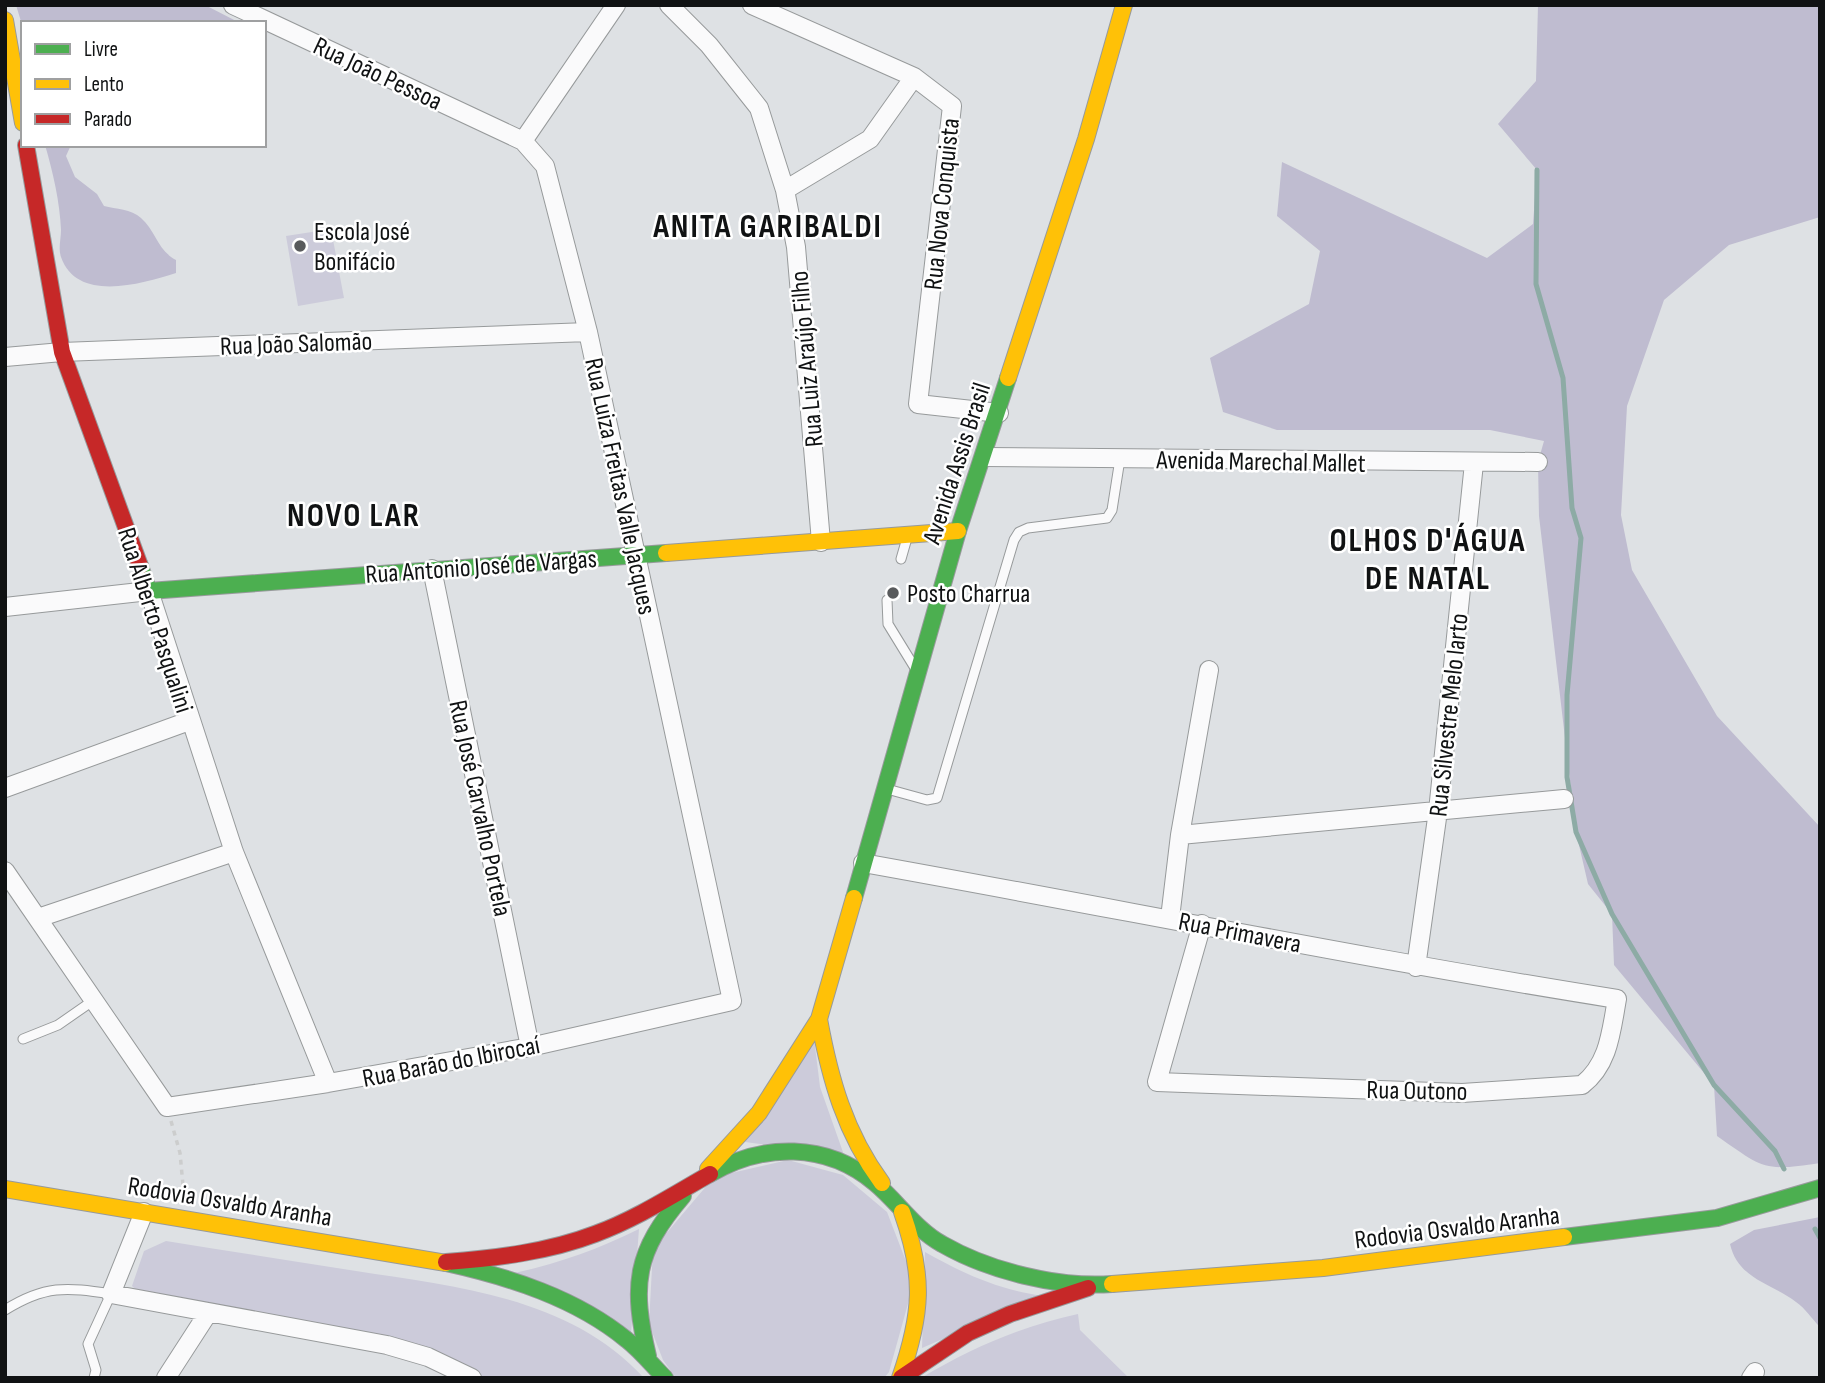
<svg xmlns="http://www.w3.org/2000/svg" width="1825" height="1383" viewBox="0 0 1825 1383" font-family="'Sofia Sans Condensed',sans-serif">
<rect width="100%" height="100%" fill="#dee1e4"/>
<path fill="#cccbda" d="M 331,229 L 344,298 L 298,306 L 286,236 Z
M 814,1038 L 820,1087 L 844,1155 L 745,1142 Z
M 788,1160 L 843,1175 L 887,1212 L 914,1282 L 889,1372 L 884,1378 L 676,1378 L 663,1360 L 649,1324 L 653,1249 L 714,1177 Z
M 639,1229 L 631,1334 L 510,1274 C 556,1264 597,1250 639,1229 Z
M 166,1241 C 229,1251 292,1261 356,1271 C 458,1287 570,1297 644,1378 L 484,1378 L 461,1365 L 389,1336 L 140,1294 L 132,1286 L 144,1251 Z
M 925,1252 C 964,1274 997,1289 1042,1296 L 922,1348 Z
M 1078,1314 L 1080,1330 L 1129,1378 L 921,1378 C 971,1348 1022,1326 1078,1314 Z"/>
<path fill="#bfbcd0" d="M 16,5 L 205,5 L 240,23 L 23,23 L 23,28 Z
M 1538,5 L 1820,5 L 1820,217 L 1729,245 L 1664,300 L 1627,406 L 1621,515 L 1632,570 L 1717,716 L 1820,827 L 1820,1163 C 1763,1172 1763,1168 1717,1136 L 1714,1085 L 1614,965 L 1612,914 L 1588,884 L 1576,832 L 1539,516 L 1538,462 L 1544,441 L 1490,430 L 1277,430 L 1223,412 L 1210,358 L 1309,304 L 1320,251 L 1277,216 L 1282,162 L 1487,258 L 1533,224 L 1537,170 L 1498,124 L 1536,81 Z
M 45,145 L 71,145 L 66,156 L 75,177 L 97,194 L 104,206 C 116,209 131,209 141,218 C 156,231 157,250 176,260 L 176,273 C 141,284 77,303 61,257 C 58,249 61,239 61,230 C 60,203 53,172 45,145 Z
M 1820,1217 L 1820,1327 C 1812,1319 1805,1308 1796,1302 C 1771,1283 1738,1279 1730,1244 L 1754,1230 Z"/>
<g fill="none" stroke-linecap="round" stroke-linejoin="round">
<path stroke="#8daba5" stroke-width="5" d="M 1537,170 L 1536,284 L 1563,378 L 1572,508 L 1581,538 L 1567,695 L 1567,777 L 1576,832 L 1612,914 L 1714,1085 L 1775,1151 L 1784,1169
M 1815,1229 L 1820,1238"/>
<defs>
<path id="lane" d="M 901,559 L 907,538
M 887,600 L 888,624 L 915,668
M 887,789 L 927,800 L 937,798 L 1014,540 L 1019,532 L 1028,528 L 1107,518 L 1112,510 L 1120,459
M 23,1039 L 58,1025 L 94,1000
M 5,1310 C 45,1285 66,1287 111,1294 L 88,1344 L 96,1370 L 94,1378"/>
<path id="street" d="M 669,5 L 709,45 L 759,108 L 785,190 L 796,247 L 821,542
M 752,5 L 914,77 L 952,106 L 918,404 L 999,413
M 523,141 L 616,5
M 785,190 L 870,139 L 914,77
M 5,357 L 62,352 L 588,332
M 984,457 L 1538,462
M 432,569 L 530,1047
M 5,607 L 149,591 L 234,852 L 328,1083
M 5,788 L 189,721
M 1180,835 L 1564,799
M 863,863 C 1115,908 1365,959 1617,999 C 1611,1032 1609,1064 1582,1085 L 1462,1093 L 1157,1082 L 1202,924
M 5,871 L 167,1107 L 328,1083 L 530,1047 L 732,1001 L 588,332 L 545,166 L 523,141 L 233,5
M 38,918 L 234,852
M 1170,918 L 1180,835 L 1209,670
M 1416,967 L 1438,811 L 1474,463
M 144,1212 L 111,1294 L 387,1345 L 428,1357 L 472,1378
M 166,1378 L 208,1313
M 1751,1378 L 1755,1372"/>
<path id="fast" d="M 140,566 L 149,591 L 666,553
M 854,898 L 958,531 L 1008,378
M 710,1174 C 763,1143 826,1142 875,1183 C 897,1201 916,1230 942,1244 C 989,1271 1057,1288 1112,1284
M 1564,1237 L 1717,1218 L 1820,1188
M 446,1263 C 509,1277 576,1298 627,1340 C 641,1351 653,1366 665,1378
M 648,1356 C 631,1285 635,1252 683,1196"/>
<path id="slow" d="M 5,20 L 23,123
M 1008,378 L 1086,139 L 1124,5
M 666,553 L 958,531
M 819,1019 C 830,1079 845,1133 882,1183
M 708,1169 L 759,1113 L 819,1019 L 854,898
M 5,1189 L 446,1263
M 1112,1284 L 1323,1268 L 1564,1237
M 900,1378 C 922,1314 925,1277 902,1212"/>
<path id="jam" d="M 26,145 L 62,352 L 140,566
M 446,1262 C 496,1258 548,1252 595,1234 C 636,1219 673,1195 710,1174
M 901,1378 L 968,1333 L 1010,1314 L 1088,1288"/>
</defs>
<use href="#lane" stroke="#979a9b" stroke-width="11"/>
<use href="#street" stroke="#979a9b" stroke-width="20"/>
<use href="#fast" stroke="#979a9b" stroke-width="18"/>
<use href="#slow" stroke="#979a9b" stroke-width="18"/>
<use href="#jam" stroke="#979a9b" stroke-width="18"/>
<path stroke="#cccdcd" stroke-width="3.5" stroke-dasharray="5 5" stroke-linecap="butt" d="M 171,1121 L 180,1153 L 184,1196"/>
<use href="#lane" stroke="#fafafb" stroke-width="9"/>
<use href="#street" stroke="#fafafb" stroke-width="18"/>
<use href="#fast" stroke="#4caf50" stroke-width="16"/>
<use href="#slow" stroke="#ffc107" stroke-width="16"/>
<use href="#jam" stroke="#c62828" stroke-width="16"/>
</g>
<g fill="#585a5c" stroke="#fff" stroke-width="2.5">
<circle cx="300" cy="246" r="7"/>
<circle cx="893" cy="593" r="7"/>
</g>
<g text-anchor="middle" stroke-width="5" stroke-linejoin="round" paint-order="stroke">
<g font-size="26" fill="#101213" stroke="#fff">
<text transform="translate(378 73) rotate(25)" y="9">Rua João Pessoa</text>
<text transform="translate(941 204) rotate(-84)" y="9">Rua Nova Conquista</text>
<text transform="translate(296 343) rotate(-2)" y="9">Rua João Salomão</text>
<text transform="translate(806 359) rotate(-95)" y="9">Rua Luiz Araújo Filho</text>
<text transform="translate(1261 461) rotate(1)" y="9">Avenida Marechal Mallet</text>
<text transform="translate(956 463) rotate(-72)" y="9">Avenida Assis Brasil</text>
<text transform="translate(621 486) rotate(78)" y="9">Rua Luiza Freitas Valle Jacques</text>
<text transform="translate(481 566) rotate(-4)" y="9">Rua Antonio José de Vargas</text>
<text transform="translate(156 620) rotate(72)" y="9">Rua Alberto Pasqualini</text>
<text transform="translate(1448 715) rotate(-84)" y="9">Rua Silvestre Melo Iarto</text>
<text transform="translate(481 808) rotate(78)" y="9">Rua José Carvalho Portela</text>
<text transform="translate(1240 932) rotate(11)" y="9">Rua Primavera</text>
<text transform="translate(451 1061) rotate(-11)" y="9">Rua Barão do Ibirocaí</text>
<text transform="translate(1417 1090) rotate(1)" y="9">Rua Outono</text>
<text transform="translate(230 1201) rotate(9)" y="9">Rodovia Osvaldo Aranha</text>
<text transform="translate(1457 1227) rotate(-7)" y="9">Rodovia Osvaldo Aranha</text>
</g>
<g font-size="26" fill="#101213" stroke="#fff" text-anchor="start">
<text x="314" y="240">Escola José<tspan x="314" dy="30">Bonifácio</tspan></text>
<text x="907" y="602">Posto Charrua</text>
</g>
<g font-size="33" font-weight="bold" letter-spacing="2" fill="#101213" stroke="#fff">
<text x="768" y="237">ANITA GARIBALDI</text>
<text x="354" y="526">NOVO LAR</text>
<text x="1428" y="551">OLHOS D'ÁGUA<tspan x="1428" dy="38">DE NATAL</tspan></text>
</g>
</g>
<rect width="1825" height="1383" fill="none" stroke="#101213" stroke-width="14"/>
<rect x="21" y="21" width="245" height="126" fill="#ffffff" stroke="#9fa0a1" stroke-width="2"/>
<rect x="35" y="44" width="35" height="10" fill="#4caf50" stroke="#9fa0a1" stroke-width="2"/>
<text x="84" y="56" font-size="21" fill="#101213">Livre</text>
<rect x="35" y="79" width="35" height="10" fill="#ffc107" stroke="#9fa0a1" stroke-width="2"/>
<text x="84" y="91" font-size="21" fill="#101213">Lento</text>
<rect x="35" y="114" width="35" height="10" fill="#c62828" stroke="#9fa0a1" stroke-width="2"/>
<text x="84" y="126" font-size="21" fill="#101213">Parado</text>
</svg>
